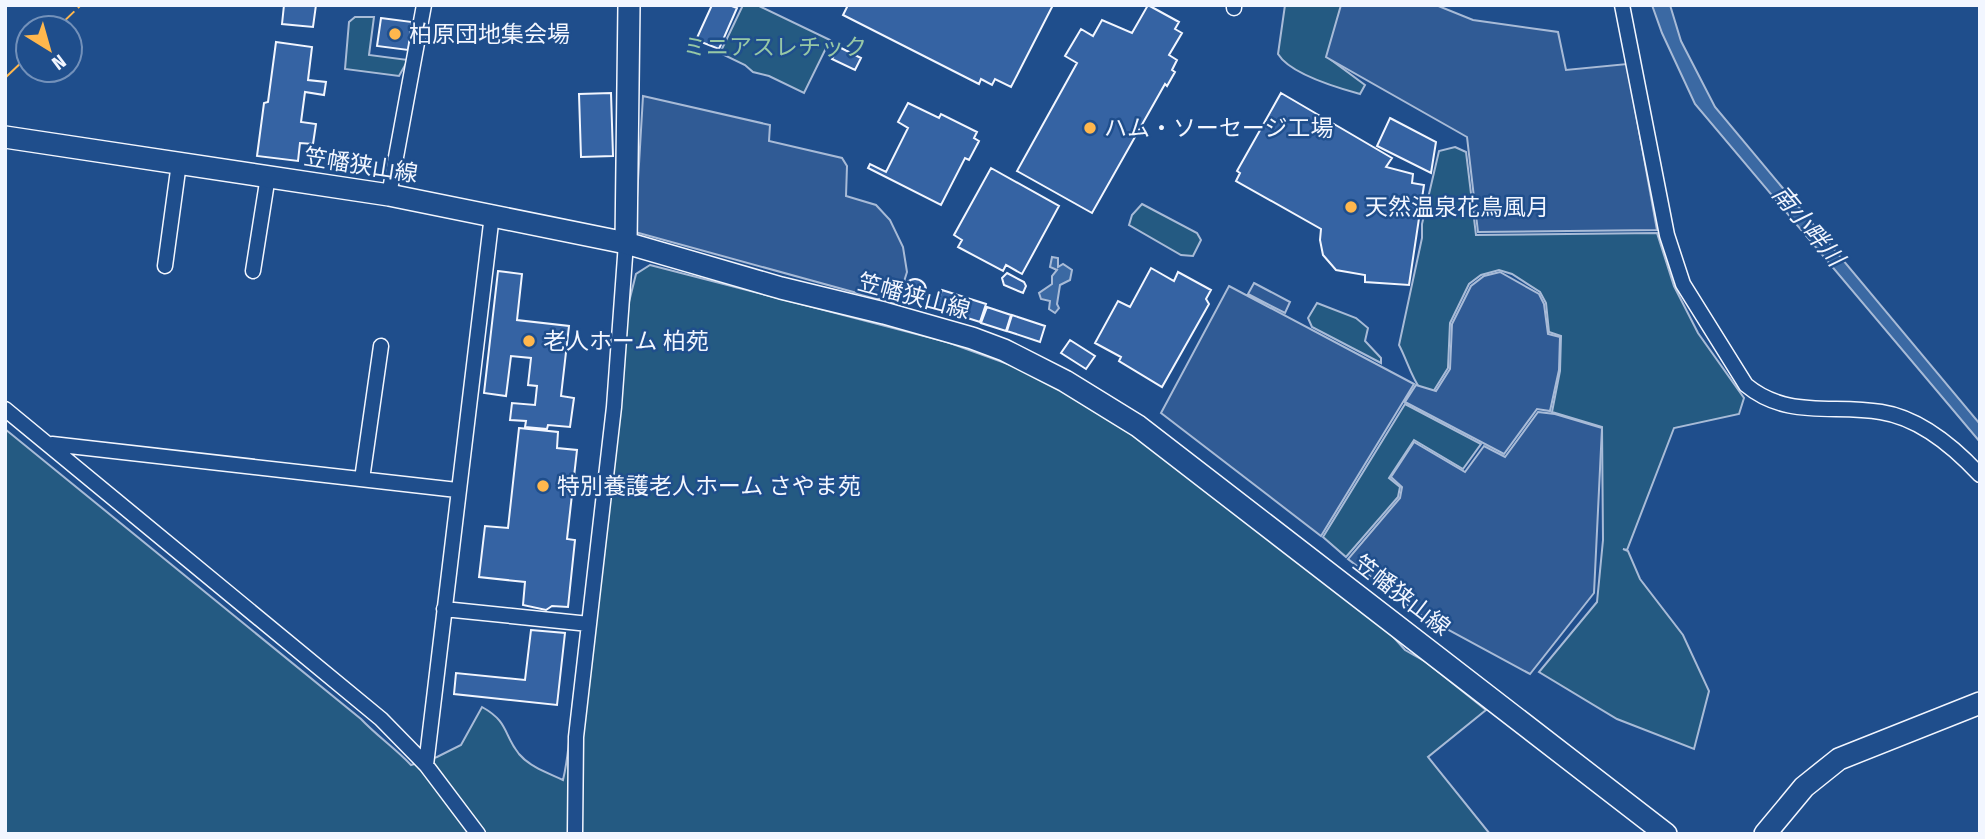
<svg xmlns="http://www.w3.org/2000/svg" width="1985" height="839" viewBox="0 0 1985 839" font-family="'Fira Sans Condensed','Noto Sans JP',sans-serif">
<rect width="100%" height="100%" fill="#1f4e8c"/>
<path fill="#245a82" stroke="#a8bbd7" stroke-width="2" d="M 743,5 L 757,5 L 830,40 L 804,93 L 769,76 L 753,72 L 745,65 L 720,53 Z
M 1285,5 L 1345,5 L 1330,59 L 1365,85 L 1360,94 C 1338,88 1290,74 1278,54 Z
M 355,17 L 374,17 L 369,55 L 408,60 L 399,76 L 345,69 L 349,22 Z
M 1455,147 L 1466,152 L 1476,235 L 1657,233 L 1674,286 L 1698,333 L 1744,398 L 1739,414 L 1674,428 L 1627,550 L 1623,549 L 1628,551 L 1640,579 L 1683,635 L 1709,691 L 1694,749 L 1617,719 L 1539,672 L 1597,602 L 1603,540 L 1602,427 L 1552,412 L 1560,371 L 1561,336 L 1549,332 L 1546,303 L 1540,292 L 1512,274 L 1499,270 L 1481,275 L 1469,284 L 1450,323 L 1448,368 L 1433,392 L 1421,390 C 1411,377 1407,360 1399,345 L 1422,238 L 1422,224 L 1439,151 Z
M 1142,204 L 1197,233 L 1201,240 L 1193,256 L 1181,255 L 1129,225 L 1132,215 Z
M 650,265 L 947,342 L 1033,373 L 1122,423 L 1379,621 L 1405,650 L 1426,662 L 1486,710 L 1428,757 L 1490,834 L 5,834 L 5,429 L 361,719 C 377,736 395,748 411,765 L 437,757 L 461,745 L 482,707 C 509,722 503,734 519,754 C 530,767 548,773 563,780 C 570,751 570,723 574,694 C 583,628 593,560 611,497 L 629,302 L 636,274 Z
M 1317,303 L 1356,318 L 1368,328 L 1365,341 L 1381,358 L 1381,363 L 1312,327 L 1308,318 Z
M 1405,404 L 1481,444 L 1463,469 L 1414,440 L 1389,478 L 1400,487 L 1398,497 L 1346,557 L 1323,537 Z"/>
<path fill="#305b95" stroke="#a8bbd7" stroke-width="2" d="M 1341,5 L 1436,5 L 1473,20 L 1558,32 L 1566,70 L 1627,64 L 1657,230 L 1478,232 L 1467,137 L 1326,57 Z
M 643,96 L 770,125 L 769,141 L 842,158 L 847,166 L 846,196 L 876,205 L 890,220 L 903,247 L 907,272 L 897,304 L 635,232 Z
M 1500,272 L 1539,294 L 1544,304 L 1548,334 L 1560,337 L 1559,370 L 1550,411 L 1537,409 L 1504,454 L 1405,402 L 1416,385 L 1436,391 L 1450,369 L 1452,324 L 1471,286 L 1484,276 Z
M 1254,283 L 1290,302 L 1285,313 L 1248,294 Z
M 1229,286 L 1414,384 L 1321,536 L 1161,413 Z
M 1538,412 L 1555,414 L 1602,428 L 1594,593 L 1530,674 L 1419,614 L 1348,559 L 1400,498 L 1402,487 L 1391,477 L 1414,442 L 1465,472 L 1484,446 L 1505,457 Z"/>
<path fill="#3b69a3" stroke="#a8bbd7" stroke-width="2" d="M 1652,5 L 1670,5 L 1681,41 L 1715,107 L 1980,424 L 1980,442 L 1695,104 L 1662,33 Z
M 1052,257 L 1058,258 L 1058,267 L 1063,264 L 1072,270 L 1070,280 L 1060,285 L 1057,304 L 1059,308 L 1055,313 L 1049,309 L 1050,301 L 1041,299 L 1039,293 L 1052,284 L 1052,276 L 1057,270 L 1050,267 Z"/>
<path fill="#3563a3" stroke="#f2f6ff" stroke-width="2" d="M 284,5 L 316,5 L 313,27 L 282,24 Z
M 712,5 L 729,5 L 737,8 L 719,49 L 696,40 Z
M 848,5 L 1053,5 L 1011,87 L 995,79 L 992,85 L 981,79 L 979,84 L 843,15 Z
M 1148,5 L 1179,22 L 1175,29 L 1182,33 L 1169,55 L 1177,60 L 1172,70 L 1175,72 L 1167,86 L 1165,84 L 1092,213 L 1017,171 L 1077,63 L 1065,56 L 1081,29 L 1093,36 L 1102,20 L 1132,33 Z
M 381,18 L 412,22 L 408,50 L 377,46 Z
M 276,42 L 312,47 L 308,80 L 326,82 L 324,95 L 305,92 L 301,122 L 316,124 L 313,144 L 300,143 L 298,161 L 257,156 L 264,103 L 268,102 Z
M 839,47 L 861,58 L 855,70 L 832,59 Z
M 611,93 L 613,156 L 581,157 L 579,94 Z
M 1281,93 L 1392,158 L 1386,167 L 1413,174 L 1412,183 L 1424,185 L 1409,285 L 1365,282 L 1365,275 L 1336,270 L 1323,255 L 1320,240 L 1321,229 L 1236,181 L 1240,173 L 1237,171 Z
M 908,103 L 939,118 L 941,114 L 977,132 L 974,138 L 979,141 L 969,160 L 965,158 L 941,205 L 868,168 L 870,164 L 886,172 L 908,128 L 898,122 Z
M 1390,118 L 1436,142 L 1431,173 L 1377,146 Z
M 991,168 L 1059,206 L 1022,274 L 1006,265 L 1003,271 L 958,247 L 962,240 L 954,235 Z
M 1151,268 L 1174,281 L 1178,272 L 1211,290 L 1206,299 L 1209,304 L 1162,387 L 1119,361 L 1121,357 L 1095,343 L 1118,301 L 1130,307 Z
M 498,271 L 522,274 L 517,320 L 569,326 L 561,396 L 574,398 L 570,427 L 548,425 L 547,429 L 525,427 L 526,421 L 510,420 L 512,403 L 535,405 L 537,386 L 528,385 L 531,358 L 511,356 L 506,396 L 484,393 Z
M 1007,273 L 1024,282 L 1026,286 L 1023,293 L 1004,285 L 1002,278 Z
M904 290a11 11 0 1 1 22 0a11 11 0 1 1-22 0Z
M 942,290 L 986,304 L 980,322 L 936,308 Z
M 987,307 L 1011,315 L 1006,331 L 981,323 Z
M 1012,315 L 1045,326 L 1040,342 L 1007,331 Z
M 1070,340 L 1095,356 L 1086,369 L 1061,353 Z
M 519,428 L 558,432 L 557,448 L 577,450 L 567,539 L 575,540 L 568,607 L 552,606 L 546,610 L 523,605 L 525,582 L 479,577 L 485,526 L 508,528 Z
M 531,630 L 565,633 L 557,705 L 454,694 L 456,673 L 525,680 Z"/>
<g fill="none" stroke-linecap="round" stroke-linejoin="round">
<defs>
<path id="street" d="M 1622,5 L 1667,235 L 1683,284 L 1746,385 C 1787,419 1833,404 1881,412 C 1920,418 1954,447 1980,475
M 1234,8 L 1234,5
M 389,195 L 424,5
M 165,266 L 179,163
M 253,271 L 268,176
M 5,409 L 381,719 L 426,765 L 478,834
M 52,444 L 457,490
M 362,479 L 381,346
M 444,609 L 589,624
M 426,765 L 492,215
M 575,834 L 576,737 L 614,407 L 626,243"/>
<path id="secondary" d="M 5,137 L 389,195 L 626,243 L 781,288 L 884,313 L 972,338 L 1004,350 L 1065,381 L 1138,426 L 1666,834
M 626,243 L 629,5
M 1765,834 L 1804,787 L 1839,759 L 1980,703"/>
</defs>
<use href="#street" stroke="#f2f6ff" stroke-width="17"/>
<use href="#secondary" stroke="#f2f6ff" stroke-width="24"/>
<use href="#street" stroke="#1f4e8c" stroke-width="14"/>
<use href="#secondary" stroke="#1f4e8c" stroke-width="21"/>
<path stroke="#ffb74d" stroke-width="2" stroke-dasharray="24 5 3.5 5" stroke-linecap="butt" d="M 57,28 L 81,5
M 5,78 L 28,56"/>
</g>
<g fill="#ffb74d" stroke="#1f4e8c" stroke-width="2.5">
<circle cx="395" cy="34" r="7"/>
<circle cx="1090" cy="128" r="7"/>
<circle cx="1351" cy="207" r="7"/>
<circle cx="529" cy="341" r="7"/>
<circle cx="543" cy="486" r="7"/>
</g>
<g text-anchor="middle" stroke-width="5" stroke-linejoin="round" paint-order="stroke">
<g font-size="23" fill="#f2f6ff" stroke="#1f4e8c" text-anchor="start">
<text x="409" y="42">柏原団地集会場</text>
<text x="1104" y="136">ハム・ソーセージ工場</text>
<text x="1365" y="215">天然温泉花鳥風月</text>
<text x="543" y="349">老人ホーム 柏苑</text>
<text x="557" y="494">特別養護老人ホーム さやま苑</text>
</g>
<g font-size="23" fill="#97c8a6" stroke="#1f4e8c">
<text x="775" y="55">ミニアスレチック</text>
</g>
<g font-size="23" fill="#f2f6ff" stroke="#1f4e8c">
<text transform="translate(361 165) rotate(9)" y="8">笠幡狭山線</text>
<text transform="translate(914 296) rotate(15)" y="8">笠幡狭山線</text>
<text transform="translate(1402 595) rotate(38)" y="8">笠幡狭山線</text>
</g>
<g font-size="24" font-style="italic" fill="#f2f6ff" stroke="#1f4e8c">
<text transform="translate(1808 226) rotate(50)" y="8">南小畔川</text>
</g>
</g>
<rect width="1985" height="839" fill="none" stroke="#f2f6ff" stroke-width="14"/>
<g transform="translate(49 49) rotate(143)"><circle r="33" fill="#1f4e8c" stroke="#7391ba" stroke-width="2"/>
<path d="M0-5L12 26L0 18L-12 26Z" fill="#ffb74d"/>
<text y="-10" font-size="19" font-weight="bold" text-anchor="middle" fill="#f2f6ff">N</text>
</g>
</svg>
